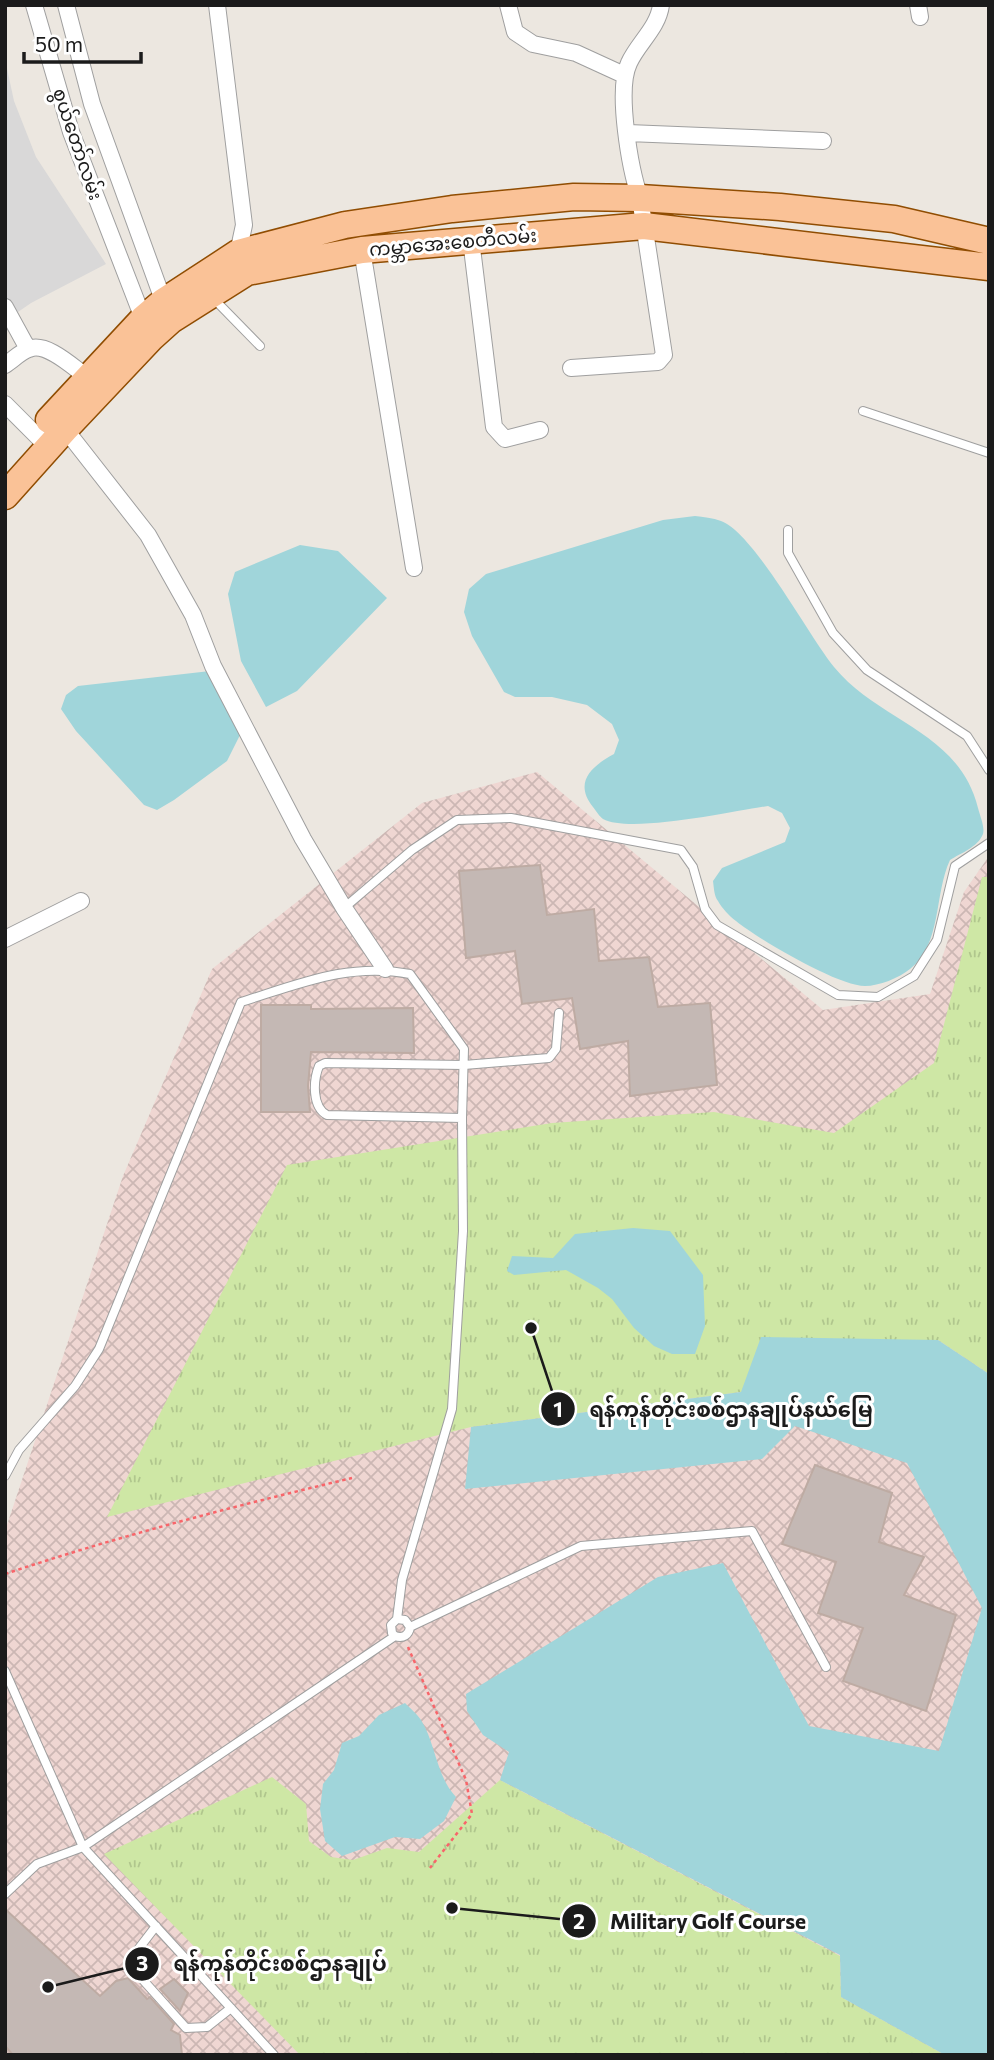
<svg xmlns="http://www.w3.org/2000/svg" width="994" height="2060" viewBox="0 0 994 2060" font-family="Commissioner,'Noto Sans Myanmar',sans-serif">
<defs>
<pattern id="military-cross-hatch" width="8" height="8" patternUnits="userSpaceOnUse" patternTransform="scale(1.75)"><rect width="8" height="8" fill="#efd6d2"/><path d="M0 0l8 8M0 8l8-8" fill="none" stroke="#ccb7b4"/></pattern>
<pattern id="grass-tufts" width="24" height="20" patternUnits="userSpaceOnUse" patternTransform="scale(1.75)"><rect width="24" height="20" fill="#cee7a5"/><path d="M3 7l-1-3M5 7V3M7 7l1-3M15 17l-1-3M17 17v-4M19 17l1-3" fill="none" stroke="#b0c68d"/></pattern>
</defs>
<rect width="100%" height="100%" fill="#ece7e0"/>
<path fill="#d9d8d8" d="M 5,59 L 14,101 L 36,157 L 106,264 L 31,303 L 5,321 Z"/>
<path fill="url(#military-cross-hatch)" d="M 537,772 L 823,1010 L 930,994 L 964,892 L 989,856 L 989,2055 L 5,2055 L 5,1531 L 123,1176 L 212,969 L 422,803 Z"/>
<path fill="url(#grass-tufts)" d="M 982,877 L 989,877 L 989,1374 L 938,1340 L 741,1392 L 471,1427 L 107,1517 L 287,1165 L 552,1123 L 714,1112 L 834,1133 L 934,1063 Z
M 272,1777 L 306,1804 L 309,1841 L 331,1857 L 353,1860 L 387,1848 L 419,1852 L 500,1780 L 840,1956 L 841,1997 L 945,2055 L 300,2055 L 104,1854 Z"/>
<path fill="#a0d5da" d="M 695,516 C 703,517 713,518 721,521 C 754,533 808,635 834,667 C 879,722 959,731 978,808 C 980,816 985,827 983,834 C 978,847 961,853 950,860 C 934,894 942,944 910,969 C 899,978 879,986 865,986 C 838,986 758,939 736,921 C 729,916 722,908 718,901 C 714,896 714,888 713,881 L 722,868 L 785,842 L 790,828 L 782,813 L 768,806 C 734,811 630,834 603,819 C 600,817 596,811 593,807 C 573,782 592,766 614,754 L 619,740 L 612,724 L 587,705 L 552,697 L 515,697 L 504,692 L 472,636 L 464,612 L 469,589 L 486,574 L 663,520 Z
M 300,545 L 338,551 L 387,598 L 297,691 L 266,707 L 241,661 L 228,594 L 235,572 Z
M 219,670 L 244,727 L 227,761 L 174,800 L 157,810 L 144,805 L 76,731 L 61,709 L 66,695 L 78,686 Z
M 633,1228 L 670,1231 L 703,1275 L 705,1326 L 695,1354 L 672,1354 L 654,1346 L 634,1328 L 612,1299 L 598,1288 L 566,1270 L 514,1275 L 507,1271 L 512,1256 L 553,1258 L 575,1234 Z
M 761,1337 L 938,1340 L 989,1374 L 989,2055 L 945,2055 L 841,1997 L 840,1955 L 500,1780 L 509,1752 L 483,1735 L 467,1711 L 466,1694 L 658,1577 L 723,1563 L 809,1726 L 939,1751 L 982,1608 L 907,1463 L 795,1426 L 762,1459 L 465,1489 L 471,1427 L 741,1392 Z
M 405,1703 C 410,1708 417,1714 421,1720 C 436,1744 436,1776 456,1797 L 444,1821 L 420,1839 L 395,1837 L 342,1856 L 325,1841 L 320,1809 L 323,1784 L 334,1770 L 342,1743 L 359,1736 L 379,1715 Z"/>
<path fill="#c4b8b4" stroke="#beaba3" stroke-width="2" d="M 540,865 L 547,915 L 594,909 L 599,961 L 649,957 L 658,1007 L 710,1003 L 717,1085 L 630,1096 L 628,1041 L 580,1049 L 572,998 L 522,1004 L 515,951 L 466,958 L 459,871 Z
M 261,1005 L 311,1005 L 311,1009 L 413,1008 L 414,1053 L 311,1052 L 308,1086 L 310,1112 L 261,1112 Z
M 815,1465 L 892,1493 L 879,1542 L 924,1557 L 904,1595 L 956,1615 L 926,1711 L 843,1681 L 863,1628 L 818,1613 L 836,1562 L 782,1544 Z
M 5,1909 L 100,1996 L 116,1981 L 128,1978 L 147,1999 L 150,1997 L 174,2024 L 171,2030 L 180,2035 L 182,2055 L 13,2055 L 5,2046 Z
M 174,1979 L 188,1993 L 180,2011 L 160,1989 Z"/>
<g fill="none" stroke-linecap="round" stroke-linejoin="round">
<defs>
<path id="service" d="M 213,298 L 260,346
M 863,411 L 989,453
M 788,530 L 788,553 L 833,633 L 867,670 L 967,736 L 989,770
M 344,908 L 412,850 L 457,820 L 511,818 L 681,850 L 693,867 L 705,909 L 717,925 L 838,995 L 878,997 L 914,976 L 937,940 L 955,866 L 989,843
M 462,1118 L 327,1115 C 312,1107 313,1081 319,1066 L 325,1063 L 464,1065 L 549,1058 L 556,1049 L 559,1013
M 5,1476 L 19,1450 L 75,1386 L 99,1349 L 241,1002 C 299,984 349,962 410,974 L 464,1049 L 462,1118 L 463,1231 L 452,1409 L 402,1580 L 397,1619
M 410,1627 L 581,1546 L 752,1531 L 826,1667
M 5,1671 L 83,1847 L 274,2055
M 5,1894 L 37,1864 L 83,1847 L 395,1636 C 403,1639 409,1635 410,1627 L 405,1620 L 397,1619 L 391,1625 L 392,1633 L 395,1636
M 156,1926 L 133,1956 L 135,1971 L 186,2028 L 207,2027 L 231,2008"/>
<path id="minor" d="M 34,5 L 71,132 L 146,326
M 66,5 L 92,104 L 166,308
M 217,5 L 244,225 L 238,253
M 508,5 L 515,32 L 533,44 L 576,53 L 624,75
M 918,5 L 920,17
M 628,133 L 823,141
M 471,240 L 494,427 L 505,439 L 540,430
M 362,250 L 414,568
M 5,307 L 28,349
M 5,365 C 13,360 20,352 29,349 C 46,341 74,368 87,377
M 571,368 L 658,362 L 664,355 L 640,198 C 630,169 616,90 629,63 C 638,43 658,28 661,5
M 5,404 L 48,447
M 65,429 L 148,535 L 193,615 L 213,666 L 303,839 L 344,908 L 385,969
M 5,939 L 81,901"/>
<path id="primary" d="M 49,420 L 143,319 L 163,302 L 238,253 L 345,225 L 452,209 L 574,197 L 640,198 L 780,207 L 894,219 L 989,241
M 5,496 L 65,429 L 151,338 L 171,320 L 247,272 L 362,250 L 644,226 L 989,267"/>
</defs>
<use href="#service" stroke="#9f9f9f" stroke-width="10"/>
<use href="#minor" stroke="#9f9f9f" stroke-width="18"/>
<use href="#primary" stroke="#904d02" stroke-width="29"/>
<path stroke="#f8656a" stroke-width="2.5" stroke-dasharray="3.5 3.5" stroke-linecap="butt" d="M 5,1574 C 119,1536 235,1506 352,1478
M 408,1647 L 466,1780 L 472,1814 L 430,1868"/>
<use href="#service" stroke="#fff" stroke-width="8"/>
<use href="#minor" stroke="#fff" stroke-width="16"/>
<use href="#primary" stroke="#fac297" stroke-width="26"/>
</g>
<g text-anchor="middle" stroke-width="6" stroke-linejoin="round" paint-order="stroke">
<g font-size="19" fill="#1b1b1b" stroke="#fff">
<text transform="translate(78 144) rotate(71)" y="7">စွယ်တော်လမ်း</text>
<text transform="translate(453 242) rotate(-5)" y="7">ကမ္ဘာအေးစေတီလမ်း</text>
</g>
</g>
<path fill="none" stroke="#1b1b1b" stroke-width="2.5" d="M531 1328L558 1409M452 1908L579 1921M48 1987L142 1964"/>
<g fill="#1b1b1b" stroke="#fff" stroke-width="2.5">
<circle cx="531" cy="1328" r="7"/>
<circle cx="452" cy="1908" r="7"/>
<circle cx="48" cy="1987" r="7"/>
<circle cx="558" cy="1409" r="18"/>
<circle cx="579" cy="1921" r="18"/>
<circle cx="142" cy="1964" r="18"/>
</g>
<g font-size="21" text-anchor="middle" font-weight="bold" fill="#fff">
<text x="558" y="1417">1</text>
<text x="579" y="1929">2</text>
<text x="142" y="1971">3</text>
</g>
<g font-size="21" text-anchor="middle" font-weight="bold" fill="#1b1b1b" stroke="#fff" stroke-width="6" stroke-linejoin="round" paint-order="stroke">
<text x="731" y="1417">ရန်ကုန်တိုင်းစစ်ဌာနချုပ်နယ်မြေ</text>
<text x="708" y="1929">Military Golf Course</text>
<text x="280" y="1971">ရန်ကုန်တိုင်းစစ်ဌာနချုပ်</text>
</g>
<rect width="994" height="2060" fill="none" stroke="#1b1b1b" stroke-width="14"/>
<path d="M24 52v10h117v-10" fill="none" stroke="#1b1b1b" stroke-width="3.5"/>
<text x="35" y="52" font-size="21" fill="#1b1b1b" stroke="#ffffff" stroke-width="5" paint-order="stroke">50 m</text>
</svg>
